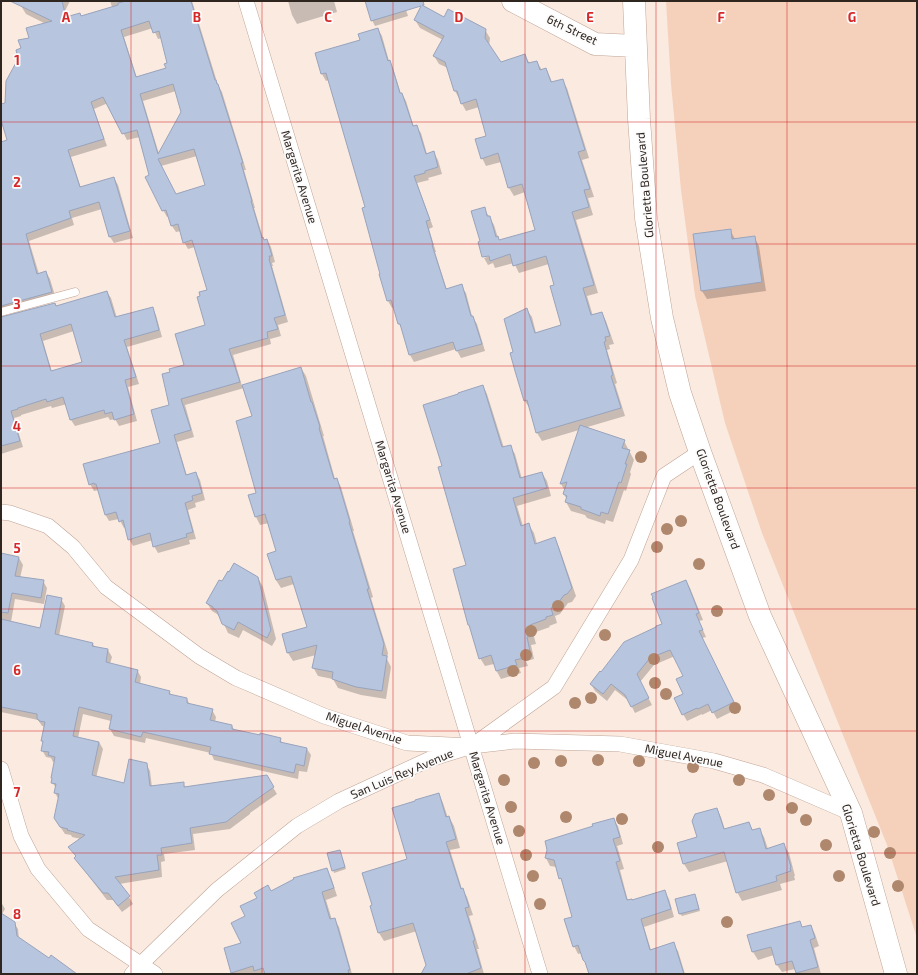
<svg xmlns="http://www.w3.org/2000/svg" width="918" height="975" viewBox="0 0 918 975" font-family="'Exo 2',sans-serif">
<rect width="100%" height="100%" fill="#fbeae0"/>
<path fill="#f5d1bc" d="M 666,1 L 917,1 L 917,938 L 887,845 L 762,533 L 725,423 L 695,296 L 681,190 L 671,84 Z"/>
<path fill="#0003" fill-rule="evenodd" d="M 23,1 L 70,1 L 61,19 L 80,14 L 81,16 L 112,7 L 110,1 L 192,1 L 218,85 L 222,92 L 246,170 L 244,170 L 255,208 L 254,208 L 264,241 L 267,240 L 271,247 L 275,262 L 272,263 L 273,266 L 272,266 L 288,322 L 278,325 L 281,336 L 270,339 L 271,344 L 233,355 L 242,386 L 301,368 L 306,376 L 324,436 L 323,436 L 335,479 L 337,479 L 341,487 L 354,531 L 353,531 L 373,597 L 371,598 L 388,653 L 387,659 L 391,667 L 386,699 L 361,695 L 338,688 L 333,679 L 318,676 L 313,667 L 316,655 L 293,661 L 288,653 L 283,635 L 308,628 L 294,584 L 281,588 L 276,580 L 278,552 L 269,523 L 260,525 L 256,517 L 249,496 L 258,493 L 253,417 L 244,388 L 185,405 L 194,437 L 177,442 L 187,476 L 196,473 L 200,480 L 205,500 L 195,503 L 196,507 L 188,510 L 196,539 L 189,540 L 190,544 L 158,553 L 154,546 L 153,540 L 133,546 L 129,539 L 125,527 L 124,528 L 119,519 L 109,521 L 105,514 L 99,490 L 94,491 L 90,484 L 162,443 L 170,406 L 185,366 L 206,326 L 209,290 L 195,247 L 188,249 L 184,242 L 181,231 L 176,232 L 172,226 L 169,216 L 167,217 L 163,210 L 150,175 L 140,137 L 127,140 L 108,103 L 94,109 L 107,146 L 71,157 L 81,188 L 114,178 L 118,185 L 133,238 L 114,243 L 110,237 L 102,209 L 72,218 L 74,225 L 29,241 L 39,274 L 46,272 L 50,279 L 56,299 L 1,315 L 1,143 L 8,141 L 1,117 L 1,106 L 6,105 L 22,49 L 30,38 L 46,24 L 26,14 L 21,6 ZM 153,28 L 158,39 L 162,38 L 168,64 L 167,69 L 137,78 L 124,37 ZM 176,91 L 182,113 L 159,154 L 143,101 ZM 197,156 L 206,186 L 176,195 L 161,166 Z
M 288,1 L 334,1 L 337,12 L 297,24 L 292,15 Z
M 366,1 L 403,1 L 408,16 L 375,26 L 372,20 Z
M 444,18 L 485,30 L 490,38 L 489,46 L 500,63 L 525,55 L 530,64 L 537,62 L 542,70 L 546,69 L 550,77 L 552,82 L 562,80 L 567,88 L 589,158 L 582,160 L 594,197 L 588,198 L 593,215 L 576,220 L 598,293 L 587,296 L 593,316 L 602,313 L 606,321 L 614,344 L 609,345 L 610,349 L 607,350 L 617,383 L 615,384 L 625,416 L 584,428 L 624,441 L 634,460 L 630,472 L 631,474 L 626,491 L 624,490 L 613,522 L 606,520 L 605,524 L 587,518 L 585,515 L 571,511 L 566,502 L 567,500 L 564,494 L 565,491 L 561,484 L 579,430 L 542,441 L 537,433 L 530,408 L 530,409 L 525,401 L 512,354 L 514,353 L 527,310 L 532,317 L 536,333 L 562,325 L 555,285 L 549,264 L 519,273 L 514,263 L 495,268 L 493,263 L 488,265 L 484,258 L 494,255 L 483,256 L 483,258 L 483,257 L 479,243 L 481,242 L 484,208 L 494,225 L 499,241 L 536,230 L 525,192 L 514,196 L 509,188 L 501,162 L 486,166 L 482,158 L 487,136 L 479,107 L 466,111 L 455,91 L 448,68 L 439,64 L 434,56 L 443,40 L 420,28 L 415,20 Z
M 378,29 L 382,36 L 389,61 L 393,68 L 401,94 L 402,94 L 406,101 L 414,127 L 416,126 L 421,133 L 427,154 L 434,153 L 438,160 L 442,174 L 428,178 L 429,180 L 417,183 L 433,227 L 429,229 L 436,252 L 435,252 L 447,290 L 461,286 L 466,293 L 472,316 L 477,324 L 485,351 L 461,358 L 456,349 L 414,362 L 410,355 L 403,330 L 399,324 L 394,307 L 392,308 L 388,301 L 380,275 L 381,274 L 366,208 L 329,80 L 326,81 L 322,74 L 361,41 Z
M 730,230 L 735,239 L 754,237 L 759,246 L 766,291 L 707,299 L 702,291 Z
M 107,292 L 111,298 L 117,318 L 152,308 L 156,315 L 162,337 L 127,347 L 139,384 L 128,387 L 137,421 L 119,426 L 115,419 L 110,420 L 108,417 L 75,426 L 71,420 L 67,404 L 52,408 L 51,406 L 21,415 L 21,416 L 14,418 L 23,447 L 1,454 L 1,318 L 55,304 L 57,307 ZM 74,331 L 83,363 L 52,372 L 43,341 Z
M 483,386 L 487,394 L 504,448 L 510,446 L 515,454 L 522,479 L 542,473 L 547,481 L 551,496 L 517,506 L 523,526 L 529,525 L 534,533 L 537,544 L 555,539 L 559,547 L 576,596 L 572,602 L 568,603 L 560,614 L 555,616 L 557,623 L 549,626 L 550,627 L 533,633 L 536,644 L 531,645 L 534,659 L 526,661 L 528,666 L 519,668 L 521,673 L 501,679 L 496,670 L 494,664 L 485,666 L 480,658 L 468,565 L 443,467 Z
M 1,554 L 19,558 L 23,565 L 20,578 L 43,581 L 47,588 L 44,604 L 15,599 L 11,622 L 41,629 L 61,599 L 65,606 L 59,636 L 93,644 L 95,647 L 108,650 L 112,657 L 110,664 L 137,670 L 141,677 L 140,684 L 169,691 L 172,696 L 187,699 L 190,705 L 212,710 L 216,717 L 215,722 L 232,726 L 235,731 L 280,739 L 283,744 L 307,749 L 311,755 L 307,772 L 299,771 L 298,779 L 214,760 L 211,753 L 146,738 L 145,743 L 114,736 L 110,729 L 111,721 L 83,714 L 78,738 L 99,742 L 103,749 L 96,778 L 125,784 L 146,764 L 150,771 L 152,787 L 183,783 L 186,788 L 266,776 L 277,794 L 250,813 L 250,814 L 230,829 L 193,834 L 195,850 L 164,854 L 165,861 L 161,862 L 162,877 L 119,884 L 129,897 L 133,904 L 122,912 L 113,900 L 107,900 L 80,865 L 76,858 L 76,857 L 70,847 L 81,839 L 72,837 L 71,835 L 65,834 L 59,825 L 59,800 L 55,793 L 56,788 L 52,782 L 55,762 L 53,762 L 51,758 L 46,757 L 42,750 L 44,744 L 42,741 L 44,728 L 43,726 L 42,726 L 38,720 L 1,712 Z
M 258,578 L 263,587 L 276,639 L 272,646 L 243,630 L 239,638 L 228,633 L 221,618 L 217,614 L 212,611 L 207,603 L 222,583 Z
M 686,581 L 690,588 L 703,620 L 699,621 L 706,637 L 702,638 L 737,709 L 717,719 L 712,710 L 702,715 L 702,714 L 687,721 L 683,714 L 684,676 L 675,656 L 654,665 L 640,682 L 652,705 L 635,713 L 629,701 L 615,690 L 607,701 L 595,691 L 591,684 L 601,673 L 663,624 Z
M 439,794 L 443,803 L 448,818 L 449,817 L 454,826 L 460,848 L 450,850 L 462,889 L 467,897 L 473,915 L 469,916 L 479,949 L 477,949 L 484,974 L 422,974 L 427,965 L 417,931 L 384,941 L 379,933 L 408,860 Z
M 717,809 L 721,817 L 725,830 L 749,823 L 753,831 L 759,829 L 764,837 L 768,849 L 784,845 L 789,853 L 795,876 L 794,876 L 795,880 L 780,884 L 782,890 L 742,901 L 737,892 L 728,861 L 689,872 L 684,864 L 698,838 Z
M 613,819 L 618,826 L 623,844 L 617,846 L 624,869 L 620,870 L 628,901 L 632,901 L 664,891 L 669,899 L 674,917 L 644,927 L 651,950 L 673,944 L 678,951 L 685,974 L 589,974 L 582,953 L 578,954 L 574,946 L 573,918 L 563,883 L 560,878 L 557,867 L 550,866 L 546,858 L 548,850 L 594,827 Z
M 340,851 L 346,869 L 334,873 L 333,870 Z
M 326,869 L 331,877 L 337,896 L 326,900 L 332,920 L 334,919 L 339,927 L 352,974 L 233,974 L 225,949 L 243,944 L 246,917 L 271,892 Z
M 696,897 L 700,911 L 682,916 L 680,914 Z
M 1,902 L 5,909 L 2,914 L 14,923 L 18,929 L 19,939 L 71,974 L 1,974 Z
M 799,922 L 803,928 L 811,926 L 815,934 L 819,946 L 814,948 L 821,974 L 797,974 L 795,969 L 782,972 L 777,965 L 774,955 L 758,960 L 753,952 L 749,936 Z"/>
<path fill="#b8c5de" stroke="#98a4bd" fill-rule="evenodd" d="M 10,1 L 62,1 L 66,17 L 80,13 L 81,16 L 118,5 L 118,3 L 126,1 L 191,1 L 215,80 L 216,80 L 217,84 L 218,84 L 243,163 L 241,163 L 252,201 L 251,201 L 262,238 L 263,237 L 264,240 L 267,239 L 272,256 L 269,256 L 270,259 L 269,259 L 285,315 L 274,318 L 278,329 L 267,332 L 268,338 L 229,349 L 240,382 L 181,399 L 191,430 L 174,435 L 186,475 L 196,472 L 202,493 L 192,496 L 193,500 L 185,503 L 193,532 L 186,534 L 187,537 L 153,547 L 150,533 L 128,540 L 123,520 L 119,522 L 116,512 L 105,515 L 96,484 L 94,484 L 94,483 L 89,485 L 83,464 L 160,443 L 151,410 L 169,405 L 162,374 L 170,372 L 169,369 L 184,365 L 175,334 L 205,325 L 197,297 L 200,296 L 199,292 L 207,290 L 192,240 L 183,243 L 178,224 L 171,226 L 166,210 L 162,211 L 145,177 L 149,175 L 137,130 L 122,134 L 103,97 L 91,102 L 104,139 L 68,150 L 80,187 L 114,177 L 130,231 L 109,237 L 99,202 L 69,211 L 71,218 L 26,234 L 37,274 L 46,271 L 52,292 L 1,306 L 1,142 L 7,140 L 1,120 L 1,104 L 5,103 L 6,81 L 18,59 L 16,50 L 21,48 L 18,40 L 29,38 L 26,28 L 52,21 ZM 149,21 L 153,33 L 159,31 L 167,63 L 164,64 L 166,68 L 136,77 L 121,30 ZM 173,84 L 181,112 L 158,154 L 140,94 ZM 194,149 L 205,185 L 176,194 L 158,159 Z
M 365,1 L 423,1 L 424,5 L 422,5 L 444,17 L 448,9 L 486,29 L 485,38 L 501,62 L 525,54 L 528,63 L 537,61 L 540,70 L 546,68 L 551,82 L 563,79 L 585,150 L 578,152 L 590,189 L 584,190 L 589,207 L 572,212 L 594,285 L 583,288 L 591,315 L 602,312 L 610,336 L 605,337 L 606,341 L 604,342 L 613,375 L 611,376 L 621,408 L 536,433 L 527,400 L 524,401 L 515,371 L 510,353 L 513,352 L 504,319 L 527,308 L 535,333 L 561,325 L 550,286 L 554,285 L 546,256 L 513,266 L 510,254 L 490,261 L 489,256 L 482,257 L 478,242 L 480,241 L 471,211 L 485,207 L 487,216 L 490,216 L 496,237 L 498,236 L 499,240 L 535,230 L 522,184 L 508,188 L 498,153 L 481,159 L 475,139 L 486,136 L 476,99 L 461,104 L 457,91 L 454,91 L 445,62 L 433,56 L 444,36 L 414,20 L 421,6 L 371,21 Z
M 378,28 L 388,61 L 390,60 L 400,93 L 402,93 L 413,126 L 417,125 L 426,154 L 434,151 L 438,167 L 425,171 L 425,173 L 414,176 L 430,220 L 426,221 L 433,245 L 432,245 L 446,289 L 462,284 L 471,316 L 473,316 L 482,344 L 456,351 L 453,342 L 409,355 L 400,324 L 398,324 L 391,300 L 387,301 L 379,274 L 380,274 L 362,208 L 365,207 L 358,183 L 326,73 L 321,74 L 315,53 L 360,40 L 358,34 Z
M 731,229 L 732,239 L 755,236 L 762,282 L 701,291 L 693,234 Z
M 107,291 L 115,317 L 153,307 L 159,330 L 124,340 L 136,377 L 125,380 L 134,414 L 114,420 L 112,412 L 105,414 L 104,410 L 70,420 L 63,397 L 47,402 L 46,399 L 18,408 L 18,409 L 11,411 L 20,441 L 1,446 L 1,317 L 55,303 L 56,306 ZM 71,324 L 82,362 L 51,371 L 40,334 Z
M 301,367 L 311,402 L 312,402 L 320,427 L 319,428 L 331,469 L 334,479 L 337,478 L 350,522 L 349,522 L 369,589 L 367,589 L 384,644 L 382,655 L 387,656 L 387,657 L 382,691 L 356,687 L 332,679 L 333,672 L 312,668 L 317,645 L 287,653 L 282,634 L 307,627 L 291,576 L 276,580 L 267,554 L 276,551 L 265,514 L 255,517 L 248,495 L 256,493 L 236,421 L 252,416 L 242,385 Z
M 483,385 L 502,447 L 511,445 L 520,478 L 542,472 L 547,488 L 513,498 L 521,526 L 529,523 L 535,544 L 555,537 L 572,588 L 567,594 L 564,595 L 556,606 L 551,608 L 553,615 L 546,617 L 546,619 L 530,625 L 533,636 L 527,637 L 530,651 L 522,653 L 524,658 L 515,660 L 517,665 L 496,671 L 491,655 L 479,659 L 469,625 L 468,625 L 453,569 L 466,565 L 438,467 L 442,466 L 423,405 L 458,394 L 458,393 Z
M 580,425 L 625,440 L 622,448 L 630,450 L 625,464 L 627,464 L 621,483 L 619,482 L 608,514 L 601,512 L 600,516 L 581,509 L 581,507 L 565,502 L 567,496 L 563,494 L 567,482 L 560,484 Z
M 1,553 L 19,557 L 15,576 L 44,580 L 41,598 L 12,593 L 8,613 L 1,612 Z
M 234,563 L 258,577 L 271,630 L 267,638 L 238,622 L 234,630 L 222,624 L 217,611 L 213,608 L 213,607 L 206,603 L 219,580 L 222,581 L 228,571 L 229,572 Z
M 686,580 L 699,613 L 696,614 L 703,630 L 699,631 L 734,702 L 712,713 L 708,704 L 698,709 L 697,708 L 682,715 L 674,698 L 683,694 L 676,679 L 683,676 L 670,650 L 650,658 L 637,674 L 649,698 L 631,707 L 625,695 L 611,684 L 603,694 L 590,684 L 600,671 L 601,672 L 624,642 L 656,627 L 656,626 L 662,624 L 652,598 L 653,597 L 651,594 Z
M 47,595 L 62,598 L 55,634 L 93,643 L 92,646 L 108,649 L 106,662 L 138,670 L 135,682 L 170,691 L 169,694 L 187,698 L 187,703 L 213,709 L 210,720 L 232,725 L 232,729 L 260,735 L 260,733 L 281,738 L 280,742 L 307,748 L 304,766 L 296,764 L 294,773 L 209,754 L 211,747 L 143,732 L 141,737 L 109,729 L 112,715 L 79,707 L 73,736 L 99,742 L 92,775 L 124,783 L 129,759 L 147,763 L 150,786 L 184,782 L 184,787 L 267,775 L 274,787 L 247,806 L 226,822 L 190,828 L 192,843 L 161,848 L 162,855 L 157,855 L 159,870 L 115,877 L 130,896 L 118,906 L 108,893 L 103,893 L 74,858 L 76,856 L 68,847 L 85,835 L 67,830 L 68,829 L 60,827 L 54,818 L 59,794 L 54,793 L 56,784 L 51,783 L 52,778 L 51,778 L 55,757 L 48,755 L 49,752 L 41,751 L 43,741 L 41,741 L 45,722 L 39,721 L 39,720 L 37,719 L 37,714 L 1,707 L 1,619 L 40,628 Z
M 439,793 L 446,817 L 449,816 L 456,839 L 446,842 L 461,889 L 463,888 L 469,907 L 465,908 L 475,940 L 473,941 L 481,968 L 466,974 L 421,974 L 426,965 L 413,923 L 378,933 L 370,906 L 372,905 L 362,873 L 407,859 L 392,808 L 415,801 L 415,800 Z
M 717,808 L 724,829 L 749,822 L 752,830 L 760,828 L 766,849 L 784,843 L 791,867 L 790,868 L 791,871 L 776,876 L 777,881 L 736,893 L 724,852 L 683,864 L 677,843 L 697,837 L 692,821 L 695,814 Z
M 614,818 L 620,837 L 613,839 L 620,861 L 616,862 L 627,900 L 632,899 L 632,900 L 665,890 L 671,909 L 641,919 L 650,950 L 674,942 L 684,974 L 589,974 L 585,962 L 583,960 L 578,945 L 573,947 L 564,919 L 572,917 L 561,878 L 559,879 L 554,860 L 545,858 L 547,850 L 545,841 L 593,826 L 592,824 Z
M 340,850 L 345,867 L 332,871 L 327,853 Z
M 327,868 L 334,888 L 322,892 L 330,919 L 335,918 L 350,970 L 348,970 L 349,974 L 265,974 L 263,968 L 254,971 L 253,966 L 231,973 L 224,948 L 241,943 L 231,923 L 245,916 L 240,906 L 257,898 L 254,893 L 268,885 L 271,891 L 294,879 L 293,878 Z
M 695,894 L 699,909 L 679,914 L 675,899 Z
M 1,913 L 15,922 L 17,936 L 49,958 L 51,955 L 77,974 L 1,974 Z
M 800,921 L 802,927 L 811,925 L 815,938 L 810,940 L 818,967 L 796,973 L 792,961 L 776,965 L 771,947 L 752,952 L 747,935 Z"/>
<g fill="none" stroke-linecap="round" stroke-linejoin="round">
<defs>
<path id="lane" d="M 1,312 L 75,292"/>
<path id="street" d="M 246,1 L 540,974
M 1,512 L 10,513 L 48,526 L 73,547 L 106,587 L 199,656 L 236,678 L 324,716 L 407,743 L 472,746 L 515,741 L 620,744 L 714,761 L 763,775 L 851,813
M 1,769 L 21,836 L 38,869 L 88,929 L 155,974
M 132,974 L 141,964 L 217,890 L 297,826 L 339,801 L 430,759 L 472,746 L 554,687 L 631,560 L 664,476 L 700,452"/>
<path id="secondary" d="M 513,1 L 595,44 L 635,46
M 634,1 L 639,119 L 646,218 L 662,318 L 680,393 L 700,452 L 760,616 L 851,813 L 896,974"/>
</defs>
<use href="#lane" stroke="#bfa495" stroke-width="9"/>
<use href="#street" stroke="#bfa495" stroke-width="16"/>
<use href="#secondary" stroke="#bfa495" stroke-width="23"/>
<use href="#lane" stroke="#fff" stroke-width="8"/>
<use href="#street" stroke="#fff" stroke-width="15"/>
<use href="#secondary" stroke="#fff" stroke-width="22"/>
</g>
<g fill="#ae876c">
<circle cx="641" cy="457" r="6"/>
<circle cx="681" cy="521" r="6"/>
<circle cx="667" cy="529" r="6"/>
<circle cx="657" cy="547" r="6"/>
<circle cx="699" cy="564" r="6"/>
<circle cx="558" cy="606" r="6"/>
<circle cx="717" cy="611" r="6"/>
<circle cx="531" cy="631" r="6"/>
<circle cx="605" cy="635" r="6"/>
<circle cx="526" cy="655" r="6"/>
<circle cx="654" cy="659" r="6"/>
<circle cx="513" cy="671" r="6"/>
<circle cx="655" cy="683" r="6"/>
<circle cx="666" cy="694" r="6"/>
<circle cx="591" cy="698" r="6"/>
<circle cx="575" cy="703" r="6"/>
<circle cx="735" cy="708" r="6"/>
<circle cx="598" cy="760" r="6"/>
<circle cx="561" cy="761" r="6"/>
<circle cx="639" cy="761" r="6"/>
<circle cx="534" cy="763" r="6"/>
<circle cx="693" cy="767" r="6"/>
<circle cx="504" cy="780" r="6"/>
<circle cx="739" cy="780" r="6"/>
<circle cx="769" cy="795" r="6"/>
<circle cx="511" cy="807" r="6"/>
<circle cx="792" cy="808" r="6"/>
<circle cx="566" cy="817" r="6"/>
<circle cx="622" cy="819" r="6"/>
<circle cx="806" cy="820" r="6"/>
<circle cx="519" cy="831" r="6"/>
<circle cx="874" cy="832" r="6"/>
<circle cx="826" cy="845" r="6"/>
<circle cx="658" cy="847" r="6"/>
<circle cx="890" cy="853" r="6"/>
<circle cx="526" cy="855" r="6"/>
<circle cx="533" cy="876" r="6"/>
<circle cx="839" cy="876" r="6"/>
<circle cx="898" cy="886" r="6"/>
<circle cx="540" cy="904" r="6"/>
<circle cx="727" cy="922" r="6"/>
</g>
<path fill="none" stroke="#d62828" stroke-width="1" stroke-opacity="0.55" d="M 131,1 L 131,974M 262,1 L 262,974M 393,1 L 393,974M 525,1 L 525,974M 656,1 L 656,974M 787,1 L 787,974M 1,122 L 917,122M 1,244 L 917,244M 1,366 L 917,366M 1,488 L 917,488M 1,609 L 917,609M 1,731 L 917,731M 1,853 L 917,853"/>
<g text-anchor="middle" stroke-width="3.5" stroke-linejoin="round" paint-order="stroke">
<g font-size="12" fill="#302620" stroke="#fbfbfb">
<text transform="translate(572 30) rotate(25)" y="4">6th Street</text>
<text transform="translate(299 177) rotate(73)" y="4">Margarita Avenue</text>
<text transform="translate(645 185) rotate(-95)" y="4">Glorietta Boulevard</text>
<text transform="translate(393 487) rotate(73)" y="4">Margarita Avenue</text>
<text transform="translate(718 499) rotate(70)" y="4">Glorietta Boulevard</text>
<text transform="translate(364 728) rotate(18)" y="4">Miguel Avenue</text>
<text transform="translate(684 756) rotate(11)" y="4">Miguel Avenue</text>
<text transform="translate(402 774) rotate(-23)" y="4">San Luis Rey Avenue</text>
<text transform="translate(487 798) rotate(73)" y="4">Margarita Avenue</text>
<text transform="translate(861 855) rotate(73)" y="4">Glorietta Boulevard</text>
</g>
</g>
<g font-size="13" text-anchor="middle" font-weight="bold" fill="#d62828" stroke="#fbfbfb" stroke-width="3.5" stroke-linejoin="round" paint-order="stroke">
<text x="66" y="22">A</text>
<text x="197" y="22">B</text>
<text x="328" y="22">C</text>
<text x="459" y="22">D</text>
<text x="590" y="22">E</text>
<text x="721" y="22">F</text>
<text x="852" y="22">G</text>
<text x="17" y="65">1</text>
<text x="17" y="187">2</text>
<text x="17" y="309">3</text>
<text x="17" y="431">4</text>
<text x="17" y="553">5</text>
<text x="17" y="675">6</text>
<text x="17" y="797">7</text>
<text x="17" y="919">8</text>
</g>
<rect width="918" height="975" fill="none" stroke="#302620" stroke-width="4"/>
</svg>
